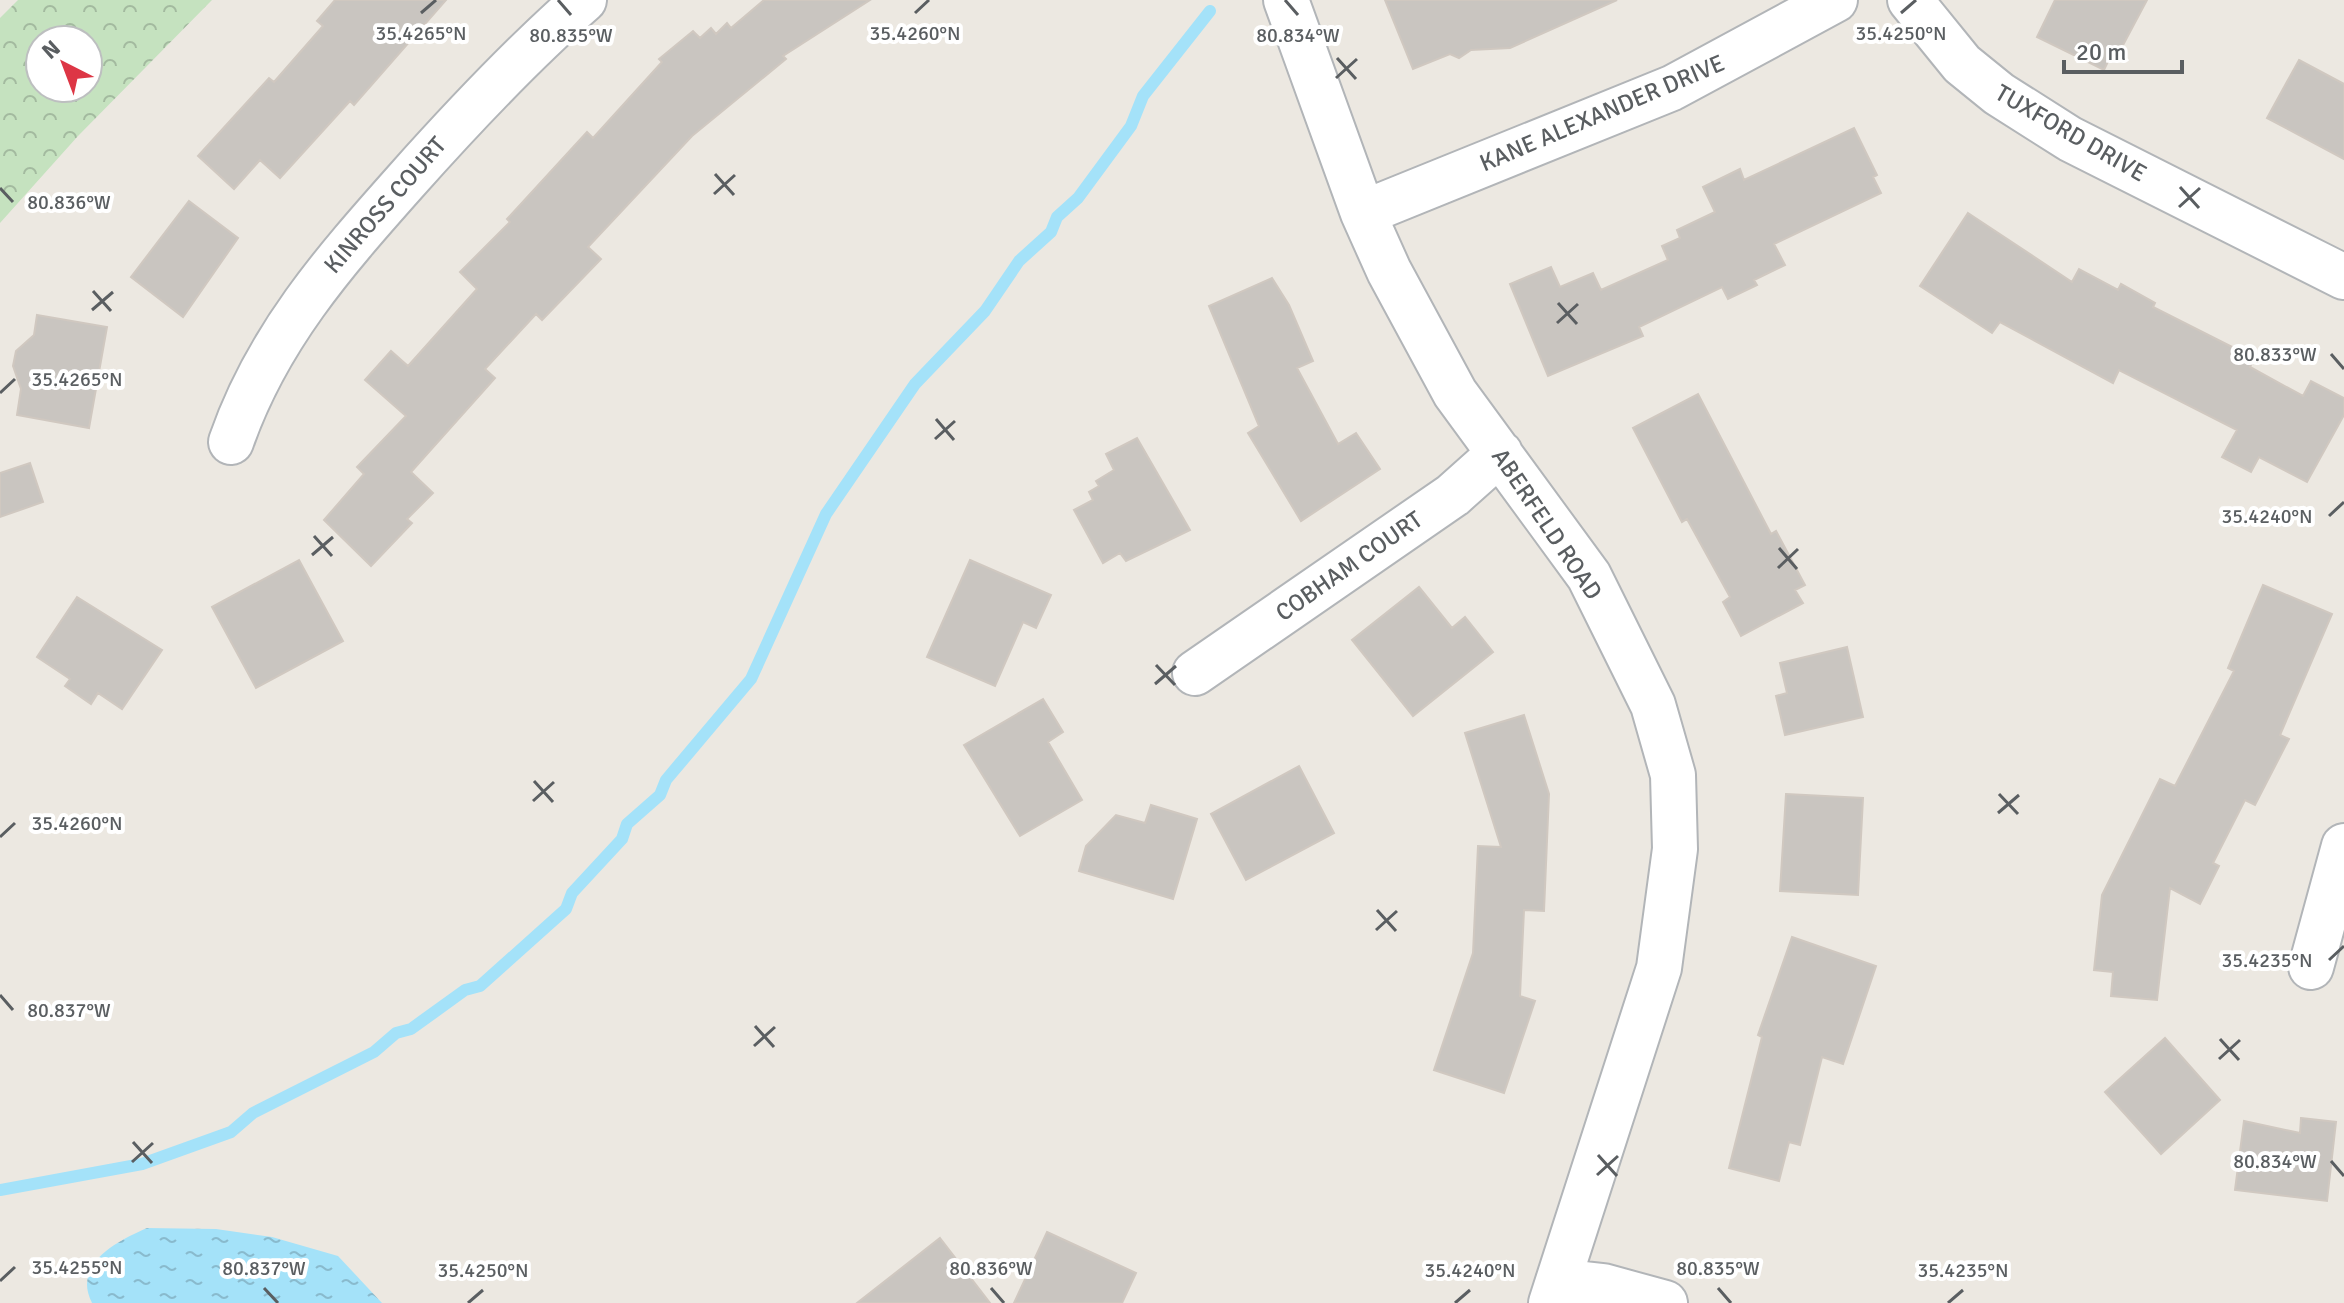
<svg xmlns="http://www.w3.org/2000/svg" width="2344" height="1303" viewBox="0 0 2344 1303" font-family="Signika,sans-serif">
<defs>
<pattern id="forest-crowns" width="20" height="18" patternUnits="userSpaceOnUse" patternTransform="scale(2)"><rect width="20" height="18" fill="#c5e2bf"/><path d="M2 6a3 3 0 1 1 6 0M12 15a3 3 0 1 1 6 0" fill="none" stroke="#a3ba9f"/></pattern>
<pattern id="water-ripples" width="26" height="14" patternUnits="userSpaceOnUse" patternTransform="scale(2)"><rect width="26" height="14" fill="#a4e2f9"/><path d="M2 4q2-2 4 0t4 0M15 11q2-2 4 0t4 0" fill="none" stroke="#89bacd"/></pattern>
</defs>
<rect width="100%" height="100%" fill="#ece8e1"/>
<path fill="url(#forest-crowns)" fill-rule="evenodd" d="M 18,0 L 212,0 L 78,136 L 0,223 L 0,18 ZM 40,40 L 88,40 L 88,88 L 40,88 Z"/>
<path fill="url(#water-ripples)" d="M 147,1228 L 216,1229 L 272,1237 L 338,1256 L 382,1303 L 92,1303 C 72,1264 117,1241 147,1228 Z"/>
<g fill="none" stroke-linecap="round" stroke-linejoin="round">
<path stroke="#a4e2f9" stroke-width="12" d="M 0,1190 L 142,1164 L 231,1132 L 253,1113 L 374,1052 L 396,1033 L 411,1029 L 465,990 L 480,986 L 566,909 L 572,893 L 622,839 L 627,824 L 660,795 L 666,780 L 751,679 L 826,514 L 915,384 L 985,311 L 1019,261 L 1051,232 L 1057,217 L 1078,198 L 1131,126 L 1143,96 L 1210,11"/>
</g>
<path fill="#c9c5c0" stroke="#d0c8c0" stroke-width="2" d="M 335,0 L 446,0 L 354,105 L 350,101 L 280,178 L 260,160 L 234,189 L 198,156 L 269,78 L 274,82 L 323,26 L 317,21 Z
M 764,0 L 870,0 L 783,56 L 786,59 L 692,136 L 588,247 L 601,259 L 542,320 L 536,314 L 485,369 L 495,378 L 411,472 L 433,493 L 407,519 L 412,523 L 371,566 L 324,520 L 364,474 L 357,467 L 406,416 L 365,380 L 391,351 L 408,366 L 477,289 L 460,272 L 510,222 L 507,219 L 587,132 L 593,138 L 662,62 L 659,59 L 693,31 L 700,38 L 711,28 L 716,34 L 727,23 L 731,28 Z
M 1385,0 L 1617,0 L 1510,48 L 1471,50 L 1459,58 L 1450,54 L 1413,69 Z
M 2055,0 L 2147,0 L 2122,47 L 2115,47 L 2104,70 L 2037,37 Z
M 2299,60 L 2344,84 L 2344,159 L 2267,118 Z
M 1854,128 L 1877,175 L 1873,177 L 1881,193 L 1774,244 L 1785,265 L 1754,280 L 1757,285 L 1728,299 L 1722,287 L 1639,327 L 1643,336 L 1548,376 L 1510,284 L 1551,267 L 1560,287 L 1593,273 L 1601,290 L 1668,260 L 1662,246 L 1680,238 L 1677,230 L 1715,212 L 1703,187 L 1740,169 L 1744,180 Z
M 189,201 L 238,238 L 183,317 L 131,277 Z
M 1968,213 L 2072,282 L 2079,269 L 2118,290 L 2121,284 L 2155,303 L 2153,307 L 2254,358 L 2250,367 L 2303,396 L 2311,381 L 2344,398 L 2344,415 L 2307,482 L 2259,457 L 2251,472 L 2222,457 L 2237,430 L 2119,370 L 2113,383 L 2000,322 L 1992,333 L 1920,286 Z
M 1272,278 L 1289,305 L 1313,361 L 1297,368 L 1338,444 L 1356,433 L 1380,469 L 1301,521 L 1248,433 L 1259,426 L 1209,306 Z
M 37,315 L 107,327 L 89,428 L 17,415 L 21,389 L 13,366 L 16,351 L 34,335 Z
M 1698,394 L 1771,534 L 1776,531 L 1805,585 L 1795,590 L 1803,603 L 1741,636 L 1723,602 L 1730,597 L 1687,519 L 1682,522 L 1633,428 Z
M 1137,438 L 1190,530 L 1126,561 L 1120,553 L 1103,563 L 1074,510 L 1093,500 L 1089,492 L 1099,486 L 1096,481 L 1114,470 L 1106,454 Z
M 30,463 L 43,502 L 0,517 L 0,473 Z
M 299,560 L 343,641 L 256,688 L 212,607 Z
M 970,560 L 1051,595 L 1036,628 L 1023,622 L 995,686 L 927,657 Z
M 2263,585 L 2332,614 L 2280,735 L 2289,739 L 2255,805 L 2245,800 L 2213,863 L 2219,866 L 2200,904 L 2170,888 L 2157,1000 L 2111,996 L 2113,972 L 2094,970 L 2102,895 L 2160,779 L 2175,786 L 2234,671 L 2228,668 Z
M 1419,587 L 1452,628 L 1465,617 L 1493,652 L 1413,716 L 1352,640 Z
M 77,597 L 162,650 L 122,709 L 98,693 L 91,704 L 65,686 L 70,679 L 37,657 Z
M 1847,647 L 1863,717 L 1785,735 L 1776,696 L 1787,693 L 1780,663 Z
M 1043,699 L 1063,732 L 1048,742 L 1082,800 L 1020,836 L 964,745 Z
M 1524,715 L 1549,794 L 1544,911 L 1524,910 L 1520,996 L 1535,1001 L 1504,1093 L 1434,1070 L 1473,953 L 1478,846 L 1501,847 L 1465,733 Z
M 1299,766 L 1334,833 L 1246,880 L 1211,814 Z
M 1786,794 L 1863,798 L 1858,895 L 1780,891 Z
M 1151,805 L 1197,819 L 1173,899 L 1079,871 L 1086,846 L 1116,815 L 1145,823 Z
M 1792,937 L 1876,966 L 1843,1064 L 1822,1057 L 1800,1145 L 1789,1142 L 1779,1181 L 1729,1168 L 1762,1037 L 1758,1035 Z
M 2165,1038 L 2220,1100 L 2161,1154 L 2105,1092 Z
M 2301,1118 L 2336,1122 L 2327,1201 L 2235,1190 L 2244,1121 L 2300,1133 Z
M 1047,1232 L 1136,1273 L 1122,1303 L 1014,1303 Z
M 940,1238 L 990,1303 L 857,1303 Z"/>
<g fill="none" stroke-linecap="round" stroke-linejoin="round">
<defs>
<path id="minor" d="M 1286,0 L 1363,213 L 1389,271 L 1455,393 L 1589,576 L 1653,705 L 1673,775 L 1675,849 L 1659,968 L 1551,1303
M 1910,0 L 1962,64 L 1999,94 L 2070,139 L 2344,277
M 1363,213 L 1672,88 L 1835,0
M 231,442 C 267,338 333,263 405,182 C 462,118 520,56 584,0
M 1195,673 L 1453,495 L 1500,453
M 2311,967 L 2344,846
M 1558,1281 L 1603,1286 L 1665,1303"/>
</defs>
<use href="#minor" stroke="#b2b5b8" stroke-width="48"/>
<use href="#minor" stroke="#fff" stroke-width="44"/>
</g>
<path fill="none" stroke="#5a5e61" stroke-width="3" d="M 558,0 L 571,15M 1285,0 L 1298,15M 421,13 L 436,0M 915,13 L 929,0M 1901,13 L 1916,0M 1337,58 L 1356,79M 1336,78 L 1357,59M 715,174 L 734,195M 2180,187 L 2199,208M 0,188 L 13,202M 714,194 L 735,175M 2179,207 L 2200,188M 93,291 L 111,311M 1558,303 L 1577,324M 92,310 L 113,292M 1557,323 L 1578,304M 2331,354 L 2344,369M 0,393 L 15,379M 936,419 L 954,440M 935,439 L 955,421M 2329,516 L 2344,502M 314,536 L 332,556M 1779,548 L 1797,569M 312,555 L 333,537M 1778,568 L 1798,549M 1156,665 L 1175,685M 1155,684 L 1176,666M 534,781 L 553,802M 1999,794 L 2018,814M 533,801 L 554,782M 1998,813 L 2019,795M 0,837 L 15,823M 1377,910 L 1396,931M 1376,930 L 1397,911M 2329,960 L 2344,946M 0,995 L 13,1010M 755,1026 L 774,1047M 2220,1039 L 2239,1060M 754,1046 L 775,1027M 2219,1059 L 2240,1040M 133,1142 L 152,1163M 1598,1155 L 1617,1176M 2331,1161 L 2344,1176M 132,1162 L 153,1143M 1597,1175 L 1618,1156M 0,1281 L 15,1267M 264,1288 L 278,1303M 991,1288 L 1004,1303M 1718,1288 L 1731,1303M 468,1303 L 483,1290M 1455,1303 L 1470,1290M 1948,1303 L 1963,1290"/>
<g text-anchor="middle" stroke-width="8" stroke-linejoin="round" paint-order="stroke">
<g font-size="24" fill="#5a5e61" stroke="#fff">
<text transform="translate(1602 113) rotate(-23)" y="8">KANE ALEXANDER DRIVE</text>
<text transform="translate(2071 133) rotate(30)" y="8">TUXFORD DRIVE</text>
<text transform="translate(385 205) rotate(-49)" y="8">KINROSS COURT</text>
<text transform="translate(1547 524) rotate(56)" y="8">ABERFELD ROAD</text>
<text transform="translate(1349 566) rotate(-35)" y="8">COBHAM COURT</text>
</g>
</g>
<g font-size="20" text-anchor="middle" fill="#5a5e61" stroke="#fff" stroke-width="8" stroke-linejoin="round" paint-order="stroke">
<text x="1901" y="40">35.4250°N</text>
<text x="421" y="40">35.4265°N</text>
<text x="915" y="40">35.4260°N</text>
<text x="571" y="42">80.835°W</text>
<text x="1298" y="42">80.834°W</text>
<text x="69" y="209">80.836°W</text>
<text x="2275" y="361">80.833°W</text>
<text x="77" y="386">35.4265°N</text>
<text x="2267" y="523">35.4240°N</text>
<text x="77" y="830">35.4260°N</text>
<text x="2267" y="967">35.4235°N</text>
<text x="69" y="1017">80.837°W</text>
<text x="2275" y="1168">80.834°W</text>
<text x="77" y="1274">35.4255°N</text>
<text x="264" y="1275">80.837°W</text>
<text x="991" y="1275">80.836°W</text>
<text x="1718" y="1275">80.835°W</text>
<text x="483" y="1277">35.4250°N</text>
<text x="1470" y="1277">35.4240°N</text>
<text x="1963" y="1277">35.4235°N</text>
</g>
<g transform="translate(64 64) rotate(318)"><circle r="38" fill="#ffffff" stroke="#bdbfc0" stroke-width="2"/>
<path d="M0-6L14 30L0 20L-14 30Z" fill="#dd3645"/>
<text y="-12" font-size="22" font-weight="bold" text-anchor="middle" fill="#5a5e61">N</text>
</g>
<path d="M2064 60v12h118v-12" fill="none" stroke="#5a5e61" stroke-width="4"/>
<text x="2076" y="60" font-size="24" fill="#5a5e61" stroke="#ffffff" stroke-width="6" paint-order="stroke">20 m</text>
</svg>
